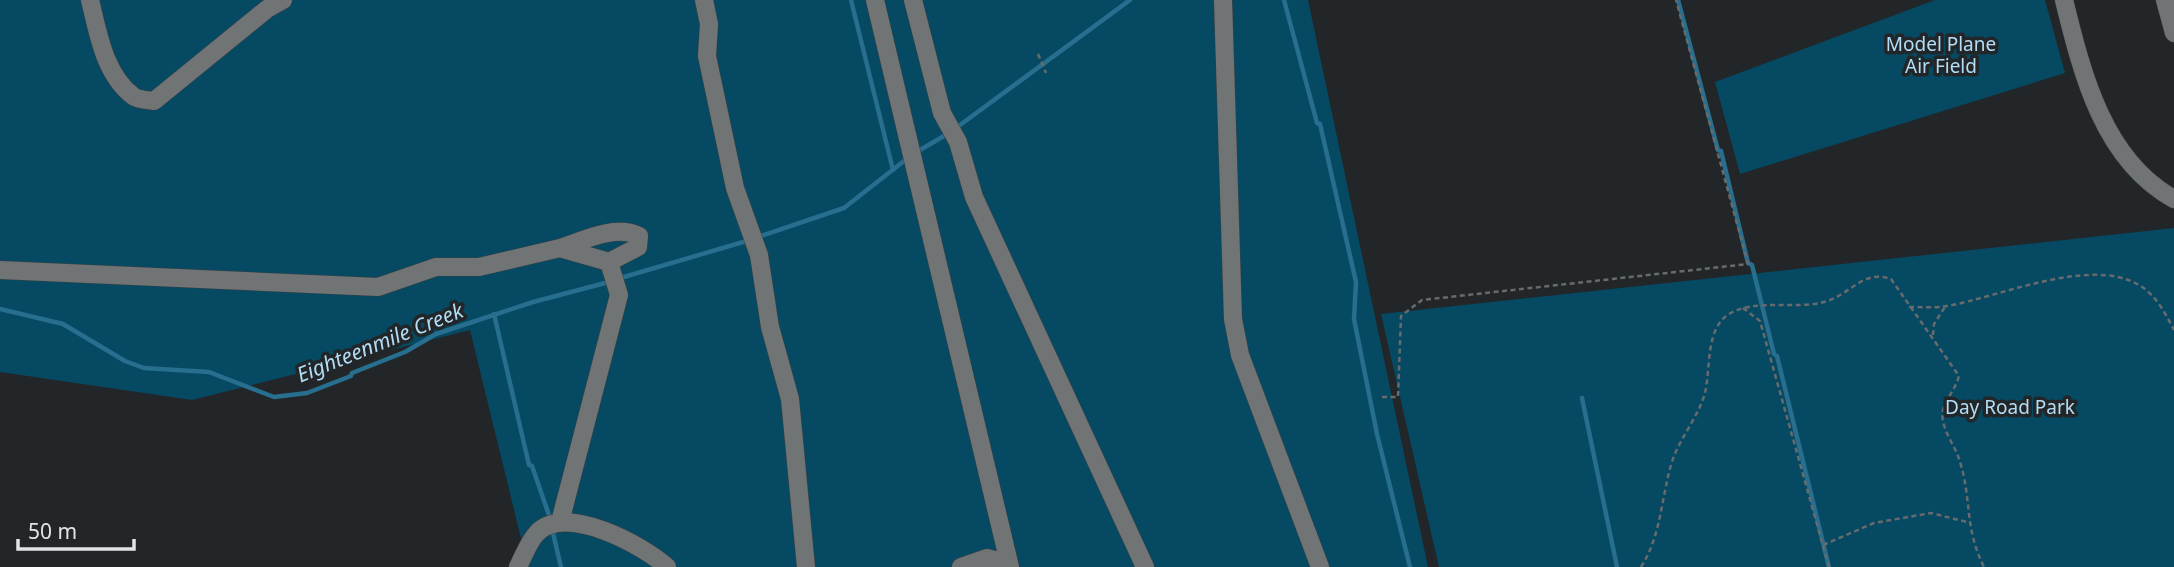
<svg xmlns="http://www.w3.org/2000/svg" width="2174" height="567" viewBox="0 0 2174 567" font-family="'Noto Sans',sans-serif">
<rect width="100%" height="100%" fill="#222628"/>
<path fill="#064962" d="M 0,0 L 1308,0 L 1428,567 L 528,567 L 470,330 L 192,400 L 0,372 Z
M 1935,0 L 2045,0 L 2065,73 L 1740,174 L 1715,82 Z
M 2174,228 L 2174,567 L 1439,567 L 1381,314 Z"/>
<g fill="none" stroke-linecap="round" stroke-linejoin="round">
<path stroke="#276e8f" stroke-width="4.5" d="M 851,0 L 893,170
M 1284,0 L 1317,123 L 1320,124 L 1356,282 L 1354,319 L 1377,434 L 1410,567
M 1678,0 L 1718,150 L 1721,151 L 1748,263 L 1752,265 L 1774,354 L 1777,356 L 1829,567
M 956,128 L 1130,0
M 920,150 L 949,133
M 758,237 L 844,208 L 904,161
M 617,279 L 750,240
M 0,309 L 63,324 L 125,361 L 144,368 L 209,372 L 274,397 L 307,393 L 351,376 L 352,373 L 405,352 L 436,334 L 533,302 L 609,282
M 494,314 L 529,465 L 532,466 L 550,518
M 1582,398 L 1617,567
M 553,533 L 561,567"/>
<defs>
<path id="minor" d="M 90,0 C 98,32 104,74 133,96 C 138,100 148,100 154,101 L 267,9 L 283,0
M 704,0 L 709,24 L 707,56 L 735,188 L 759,255 L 770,327 L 790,399 L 806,567
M 875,0 L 1010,567
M 913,0 L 942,113 L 958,142 L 974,197 L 1145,567
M 1223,0 L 1233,319 L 1240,355 L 1320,567
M 2064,0 C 2082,73 2103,160 2174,199
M 2165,0 L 2174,33
M 0,270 L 378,287 L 436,267 L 479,267 L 560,248
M 560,522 L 619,295 L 609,262 L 560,248 C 582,241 616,224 639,236 L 638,247 L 609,262
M 518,567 C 523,557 529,541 537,533 C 565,503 643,545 667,567
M 961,567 L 987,558 L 998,561 L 1001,567"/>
</defs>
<use href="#minor" stroke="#3d4143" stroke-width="19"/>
<path stroke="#676b6d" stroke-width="2.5" stroke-dasharray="5 3.5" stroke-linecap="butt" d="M 1038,54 L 1046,73
M 1909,307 C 1922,307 1935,308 1947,306 C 1999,297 2088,257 2137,284 C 2155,293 2165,313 2174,330
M 1743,308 L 1760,321 L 1829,567
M 1933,335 L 1934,324 L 1945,307
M 1382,397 L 1398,397 L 1401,316 L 1422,300 L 1748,264 L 1676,0
M 1823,545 L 1874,523 L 1931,513 L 1967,522
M 1641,567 C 1661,536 1661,500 1671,465 C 1678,440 1698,418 1705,393 C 1711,368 1705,329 1729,314 C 1756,298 1794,310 1824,302 C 1851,295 1862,269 1891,279 L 1959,376 C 1956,388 1946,399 1943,410 C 1939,427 1956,446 1960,462 C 1972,500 1964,527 1984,567"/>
<use href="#minor" stroke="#717475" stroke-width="18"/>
</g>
<g text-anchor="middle" stroke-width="7" stroke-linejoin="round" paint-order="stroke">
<g font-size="19" fill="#b2ddf4" stroke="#222628">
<text x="1941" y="51">Model Plane<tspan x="1941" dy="22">Air Field</tspan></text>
<text x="2010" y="414">Day Road Park</text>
</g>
<g font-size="21" font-style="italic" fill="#b1dcf3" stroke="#222628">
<text transform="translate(380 343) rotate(-22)" y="7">Eighteenmile Creek</text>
</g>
</g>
<path d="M18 539v10h116v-10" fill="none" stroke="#e2e5e7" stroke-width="3.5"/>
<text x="28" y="539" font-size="21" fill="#e2e5e7" stroke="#222628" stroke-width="5" paint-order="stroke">50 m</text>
</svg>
